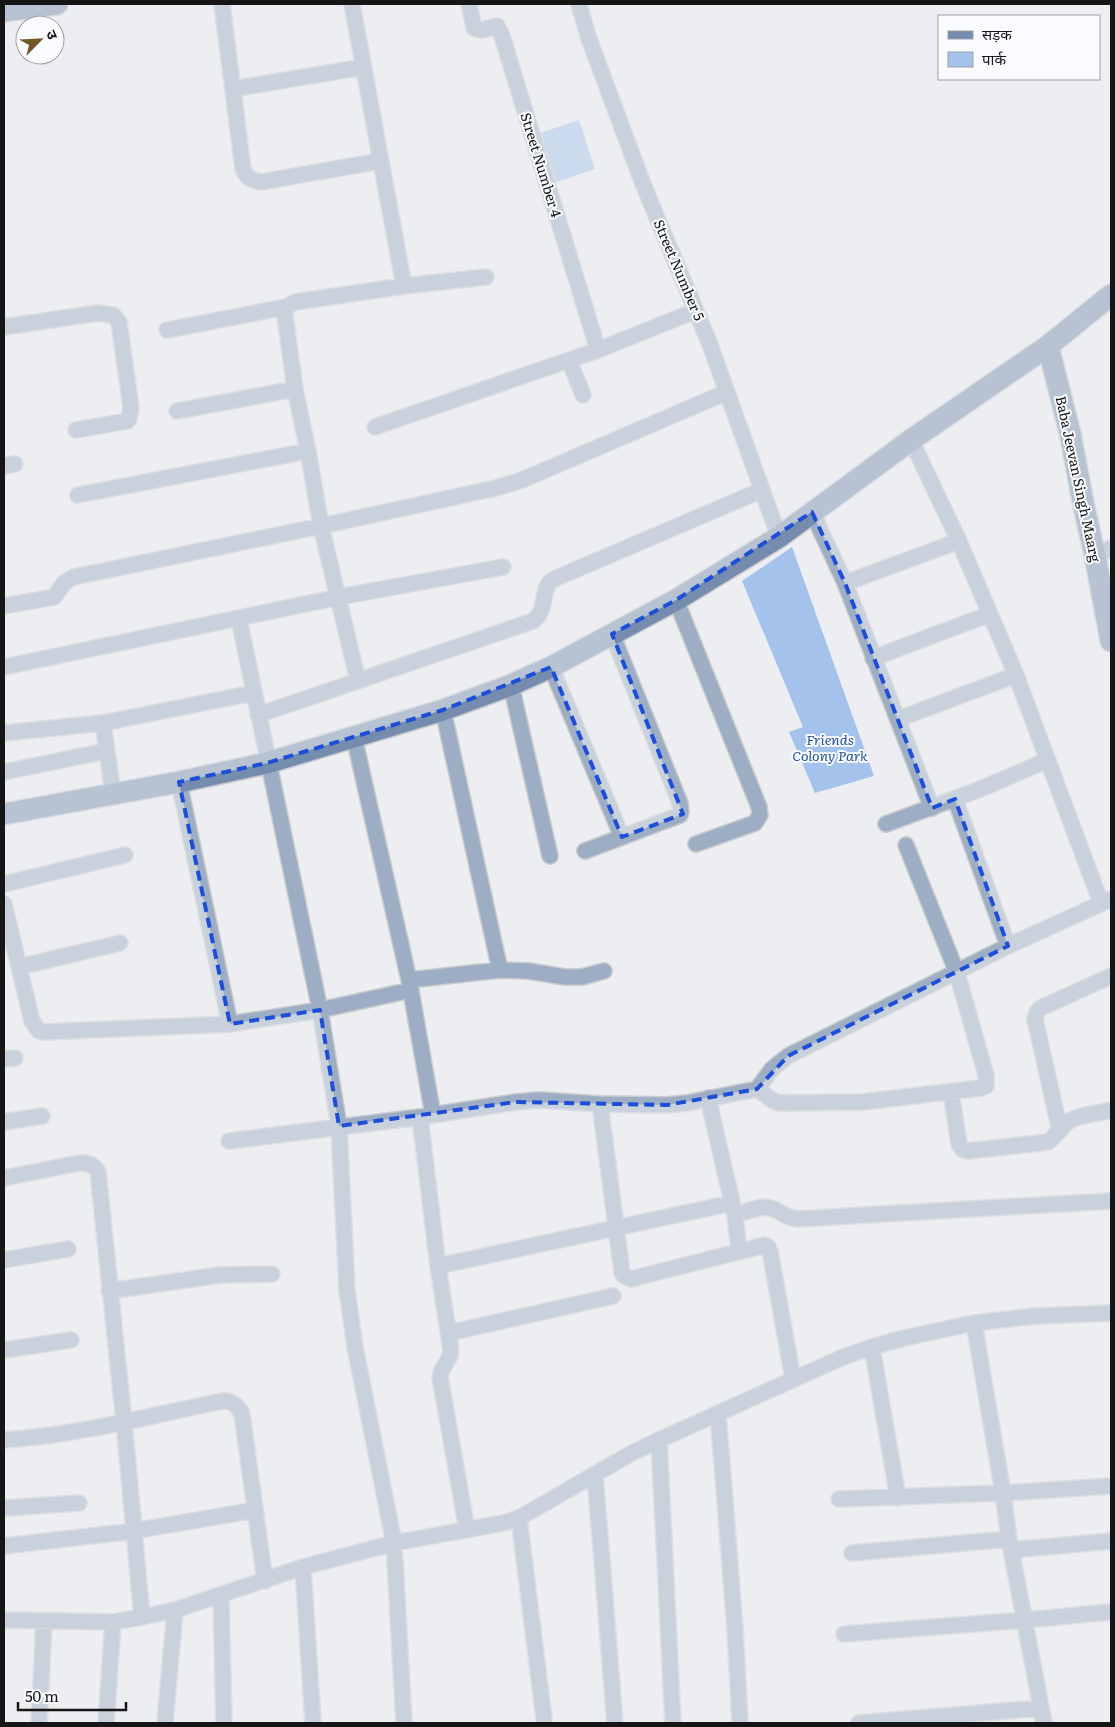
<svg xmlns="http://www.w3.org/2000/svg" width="1115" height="1727" viewBox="0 0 1115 1727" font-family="Literata,'Noto Sans Devanagari',serif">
<rect width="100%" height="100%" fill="#eceef1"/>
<path fill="#a4c2ec" d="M 579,120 L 595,169 L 551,184 L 534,135 Z
M 792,547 L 874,776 L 815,793 L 789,732 L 803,727 L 742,581 Z"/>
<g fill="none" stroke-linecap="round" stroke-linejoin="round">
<defs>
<path id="street" d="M 222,4 L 243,169 C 247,178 251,180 261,182 L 380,161
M 352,4 L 404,286
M 469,4 L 474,28 L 482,30 L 497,26 L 502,36 L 598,350
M 579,4 L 588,36 L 643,184 L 709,342 L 779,537
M 233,89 L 363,67
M 4,327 L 98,313 L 113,315 L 119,322 L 131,407 L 129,419 L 127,421 L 76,430
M 167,330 L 286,307
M 569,360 L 583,395
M 177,411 L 295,389
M 375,427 L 598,350 L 695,311
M 911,440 L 959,541 L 1016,675 L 1101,903
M 4,466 L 15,464
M 78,495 L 308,451
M 812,512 L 845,583 L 932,808
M 1095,556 L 1111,548
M 845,583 L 959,541
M 676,600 L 759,807 L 760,815 L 755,823 L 696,844
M 4,606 L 54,597 L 65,582 L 74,577 L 321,526 L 496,488 L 522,480 L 727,392
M 239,619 L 320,1010 L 339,1126 L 347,1291 L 355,1347 L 394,1543 L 404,1723
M 873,658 L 990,614
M 4,667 L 339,597 L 503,567
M 551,667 L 622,837
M 358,681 L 321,526 L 308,451 L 295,389 L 285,316 L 286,307 L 295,302 L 404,286 L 486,277
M 511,685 L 550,856
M 443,710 L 500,970
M 258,715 L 533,621 C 549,609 539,588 554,579 L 762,490
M 898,719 L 1016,675
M 103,723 L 113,793
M 4,733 L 103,723 L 253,693
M 354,737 L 409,980 L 433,1115
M 4,772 L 106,751
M 179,782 L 230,1024
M 955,799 L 1008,946
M 886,824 L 978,790 L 1048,760
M 585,851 L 680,815 L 681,812 L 680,803 L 612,634
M 4,884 L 125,855
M 4,904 L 32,1021 L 39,1031 L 44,1032 L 230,1024 L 320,1010 L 411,990
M 19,967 L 120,943
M 409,980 L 500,970 L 528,971 L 565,977 L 582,977 L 604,971
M 4,1059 L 15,1058
M 757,1089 L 772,1069 L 788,1056 L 1008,946 L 1111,899
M 951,1092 L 959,1144 L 962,1149 L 968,1151 L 1048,1142 C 1056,1136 1061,1127 1068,1122 C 1077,1115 1100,1113 1111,1110
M 708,1098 L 735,1215 L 739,1251
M 600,1104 L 622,1272 L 624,1276 L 631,1279 L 765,1245 L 768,1247 L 770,1251 L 793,1379
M 420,1117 L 438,1266 L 451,1350 C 451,1360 441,1366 440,1377 L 467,1530
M 4,1122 L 42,1116
M 1060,1131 L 1035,1019 C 1036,1013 1037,1010 1043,1007 L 1111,976
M 229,1141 L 420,1117 L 516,1102 L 539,1100 L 600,1104 L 667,1105 L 687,1103 L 757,1089 L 772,1100 L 779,1103 L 785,1103 L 862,1102 L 981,1088 L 986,1086 L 986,1075 L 957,973 L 906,845
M 4,1178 L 79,1163 C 89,1163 93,1164 98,1172 L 124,1422 L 142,1617
M 735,1215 C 745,1212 760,1205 771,1208 C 781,1211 783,1217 797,1219 L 1111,1201
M 4,1260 L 68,1249
M 438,1266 L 732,1203
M 109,1291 L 220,1275 L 272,1274
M 974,1323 L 1003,1493 L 1009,1539 L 1044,1723
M 449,1333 L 613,1296
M 872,1347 L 898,1498
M 4,1350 L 71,1340
M 718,1413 L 735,1628 L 740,1723
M 4,1440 C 78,1435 149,1416 222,1401 C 233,1400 237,1406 242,1414 L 265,1581
M 659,1440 L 673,1723
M 595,1475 L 615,1723
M 839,1499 L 1003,1493 L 1111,1486
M 4,1508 L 79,1503
M 519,1518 L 544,1719
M 4,1546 L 134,1531 L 255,1510
M 1012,1550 L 1111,1541
M 852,1553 L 1009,1539
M 303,1567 L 313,1723
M 221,1596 L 224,1723
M 4,1620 L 113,1622 L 142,1617 L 175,1610 L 303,1567 L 394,1543 L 503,1523 L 519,1518 L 630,1454 L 659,1440 L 843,1357 L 872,1347 L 904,1338 L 974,1323 L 1036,1316 L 1111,1313
M 844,1634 L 1025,1620 L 1111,1612
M 39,1723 L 44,1621
M 106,1723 L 113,1622
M 165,1723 L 175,1610
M 859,1723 L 1041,1708"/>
<path id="secondary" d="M 4,11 L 57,4
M 1048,346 L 1070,433 L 1084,507 L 1095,556 L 1111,641
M 4,814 L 179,782 L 267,763 L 443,710 L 511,685 L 551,667 L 676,600 L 779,537 L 911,440 L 1048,346 L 1111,295"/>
</defs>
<use href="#street" stroke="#cacbce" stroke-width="18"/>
<use href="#secondary" stroke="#cacbce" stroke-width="24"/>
<use href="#street" stroke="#9cadc4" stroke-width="15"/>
<use href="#secondary" stroke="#758cae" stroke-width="21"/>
</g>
<path d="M0 0H1115V1727H0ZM 812,512 L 845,583 L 932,808 L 955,799 L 1008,946 L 788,1056 L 757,1089 L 667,1105 L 516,1102 L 339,1126 L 320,1010 L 230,1024 L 179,782 L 267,763 L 443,710 L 551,667 L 622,837 L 683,814 L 612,634 L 676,600 Z" fill="#eceef1" fill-opacity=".55" fill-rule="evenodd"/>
<path fill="none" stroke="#1d4ed8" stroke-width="4" stroke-dasharray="10 6" stroke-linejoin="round" d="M 812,512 L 845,583 L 932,808 L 955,799 L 1008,946 L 788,1056 L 757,1089 L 667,1105 L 516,1102 L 339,1126 L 320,1010 L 230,1024 L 179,782 L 267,763 L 443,710 L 551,667 L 622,837 L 683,814 L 612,634 L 676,600 Z"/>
<g text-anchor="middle" stroke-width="4" stroke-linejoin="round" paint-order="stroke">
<g font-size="14" fill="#161617" stroke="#f9fbfe">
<text transform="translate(541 165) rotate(73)" y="5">Street Number 4</text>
<text transform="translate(679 270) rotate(67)" y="5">Street Number 5</text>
<text transform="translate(1078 479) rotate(78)" y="5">Baba Jeevan Singh Maarg</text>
</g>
<g font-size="14" font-style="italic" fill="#255292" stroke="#f9fbfe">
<text x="830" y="745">Friends<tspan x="830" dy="16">Colony Park</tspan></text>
</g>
</g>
<rect width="1115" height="1727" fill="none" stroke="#161617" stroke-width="10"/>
<rect x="938" y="15" width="162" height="65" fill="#f9fbfe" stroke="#9e9fa2"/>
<rect x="948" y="31" width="25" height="8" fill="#758cae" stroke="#9e9fa2"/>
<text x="982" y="40" font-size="15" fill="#161617">सड़क</text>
<rect x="948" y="52" width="25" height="15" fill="#a4c2ec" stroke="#9e9fa2"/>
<text x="982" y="65" font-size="15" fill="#161617">पार्क</text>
<g transform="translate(40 40) rotate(66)"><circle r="24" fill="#f9fbfe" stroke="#9e9fa2"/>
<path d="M0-4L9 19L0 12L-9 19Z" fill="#73572a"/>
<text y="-8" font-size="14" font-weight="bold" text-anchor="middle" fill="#161617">उ</text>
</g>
<path d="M18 1702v8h108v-8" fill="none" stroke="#161617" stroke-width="2.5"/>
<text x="25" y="1702" font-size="15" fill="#161617" stroke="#f9fbfe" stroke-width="4" paint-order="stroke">50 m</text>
</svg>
